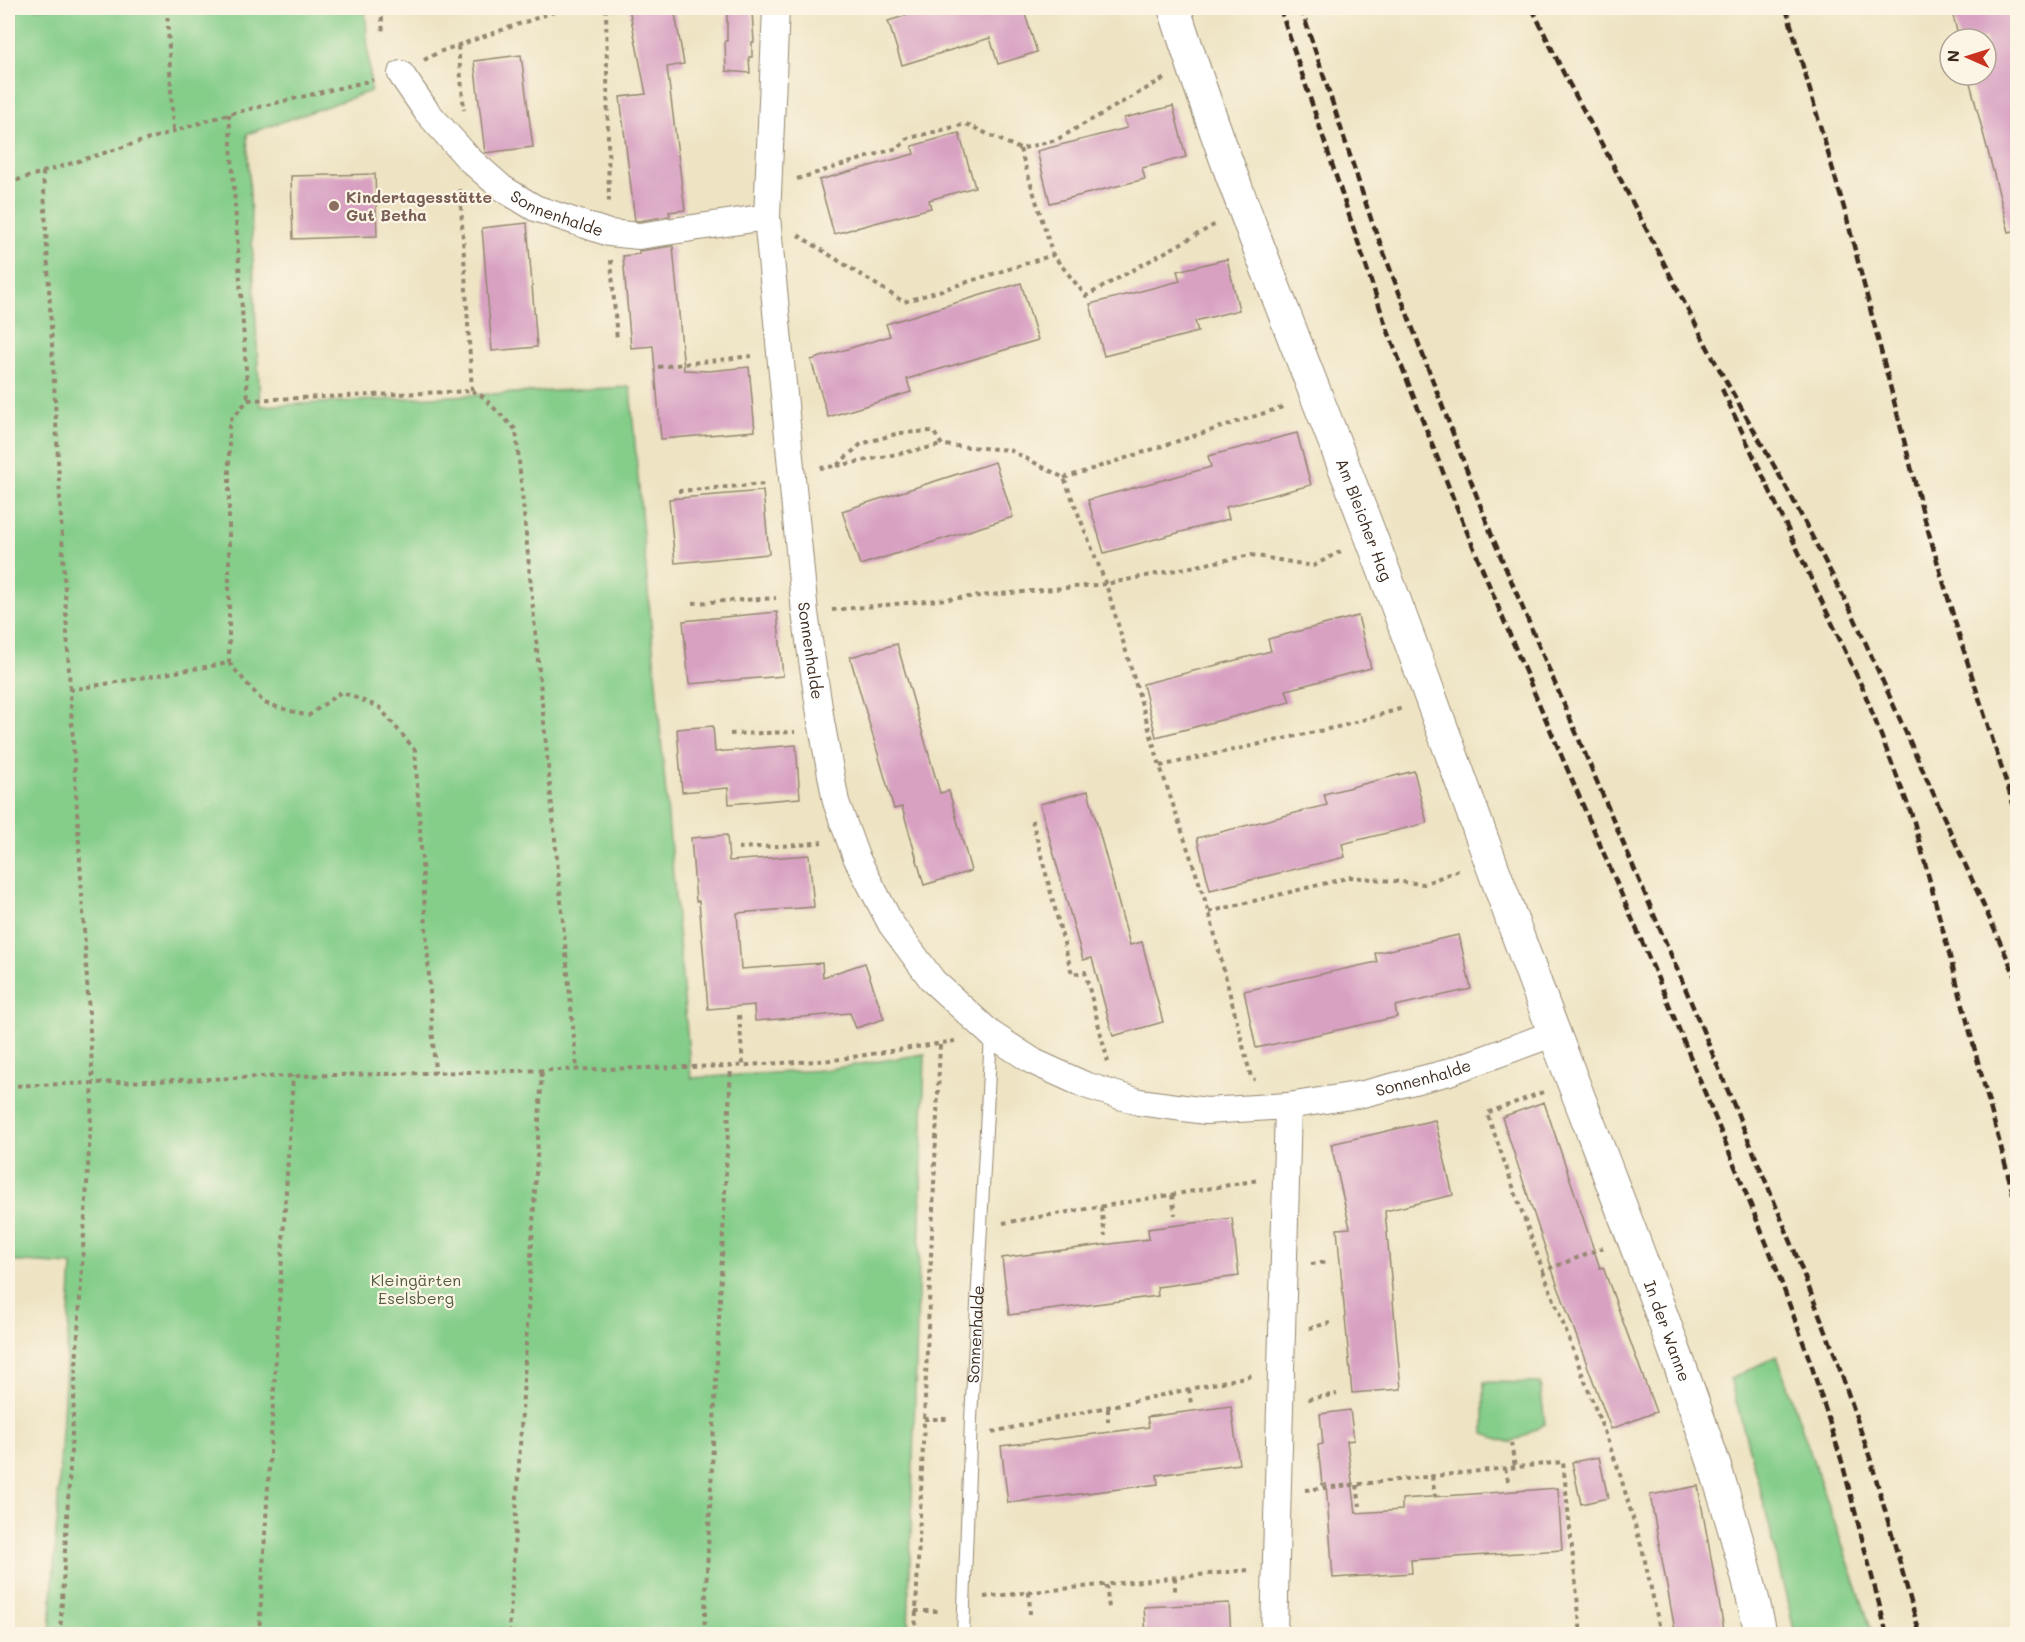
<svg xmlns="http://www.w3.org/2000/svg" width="2025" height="1642" viewBox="0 0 2025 1642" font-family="Mali,sans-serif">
<rect width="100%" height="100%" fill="#fcf5e5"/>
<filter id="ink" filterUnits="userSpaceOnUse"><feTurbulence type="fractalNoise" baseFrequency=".0167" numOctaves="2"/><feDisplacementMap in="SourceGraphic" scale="12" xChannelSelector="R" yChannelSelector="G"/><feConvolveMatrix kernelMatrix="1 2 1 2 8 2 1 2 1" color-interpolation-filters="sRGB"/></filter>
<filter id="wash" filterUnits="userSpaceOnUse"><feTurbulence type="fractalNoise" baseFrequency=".008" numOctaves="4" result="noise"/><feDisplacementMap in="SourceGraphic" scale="24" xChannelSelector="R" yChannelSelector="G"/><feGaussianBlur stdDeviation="1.35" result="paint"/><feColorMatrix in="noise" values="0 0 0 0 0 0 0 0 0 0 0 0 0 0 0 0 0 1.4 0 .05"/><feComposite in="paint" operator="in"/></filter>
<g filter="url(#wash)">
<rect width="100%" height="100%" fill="#eee4c4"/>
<path fill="#85ce8a" stroke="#607c54" stroke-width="1.5" d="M 8,8 L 365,8 L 371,91 L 247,134 L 260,406 L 630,387 L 691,1078 L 823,1070 L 925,1054 L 908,1634 L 50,1634 L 72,1265 L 8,1261 Z
M 1777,1356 L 1873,1634 L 1795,1634 L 1764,1504 L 1730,1379 Z
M 1484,1382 L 1540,1383 L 1545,1424 L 1511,1443 L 1484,1434 Z"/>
<g id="blocks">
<path fill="#d8a1c2" d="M 629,8 L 674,8 L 684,64 L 667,67 L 685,210 L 669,212 L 670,216 L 639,221 L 635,221 L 620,97 L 646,94 Z
M 931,8 L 1023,8 L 1037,52 L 998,64 L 990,38 L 902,65 L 888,21 Z
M 1951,8 L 2018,8 L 2018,230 L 2009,232 L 1968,75 L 1986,75 L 1986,39 L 1959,39 Z
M 752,11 L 754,42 L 752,42 L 752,57 L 749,57 L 750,73 L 726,71 L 725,41 L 727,41 L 727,12 Z
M 521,55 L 533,147 L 485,153 L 474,61 Z
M 1173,106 L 1186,157 L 1142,168 L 1145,179 L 1050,203 L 1037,151 L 1127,128 L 1124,118 Z
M 959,133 L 975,187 L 929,200 L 931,208 L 834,234 L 819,180 L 914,154 L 912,146 Z
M 375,174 L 377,236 L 293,239 L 291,176 Z
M 527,223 L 537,347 L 492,351 L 482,228 Z
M 673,246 L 684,370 L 709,371 L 749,367 L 755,431 L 661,439 L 653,346 L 631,348 L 623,256 L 639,254 L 639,251 Z
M 1227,259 L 1239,310 L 1195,321 L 1198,332 L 1104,356 L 1090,304 L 1180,281 L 1177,271 Z
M 1021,283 L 1038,340 L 907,379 L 911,392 L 828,417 L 811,360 L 890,336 L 886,324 Z
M 1297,433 L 1311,485 L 1226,507 L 1229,519 L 1104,553 L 1088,500 L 1211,467 L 1208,456 Z
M 995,462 L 1013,517 L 860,565 L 842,511 Z
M 763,491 L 769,554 L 675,563 L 669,499 Z
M 777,612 L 783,676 L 689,684 L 683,621 Z
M 1358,616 L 1371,668 L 1286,690 L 1290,702 L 1156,737 L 1143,684 L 1271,651 L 1268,639 Z
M 897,644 L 940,793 L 949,791 L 971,871 L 924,885 L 902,807 L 894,809 L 850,657 Z
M 713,726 L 715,752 L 796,745 L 800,798 L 729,804 L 728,788 L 682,792 L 677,729 Z
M 1414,771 L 1427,823 L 1342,844 L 1345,857 L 1210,890 L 1197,838 L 1327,805 L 1324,794 Z
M 1088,791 L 1130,945 L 1142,942 L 1163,1022 L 1113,1036 L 1092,958 L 1083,960 L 1040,804 Z
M 727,835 L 729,861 L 809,855 L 814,907 L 737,913 L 741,969 L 822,963 L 823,977 L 865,963 L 884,1019 L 856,1028 L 850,1013 L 755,1021 L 754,1005 L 708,1009 L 699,901 L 696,901 L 691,838 Z
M 1459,935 L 1471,989 L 1395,1006 L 1397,1017 L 1256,1048 L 1244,991 L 1377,962 L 1375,953 Z
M 1544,1102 L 1600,1268 L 1603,1267 L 1656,1412 L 1611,1429 L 1557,1284 L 1502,1117 Z
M 1435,1120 L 1453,1195 L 1385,1211 L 1401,1389 L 1352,1393 L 1337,1229 L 1350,1228 L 1331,1144 Z
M 1232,1218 L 1239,1276 L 1157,1287 L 1158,1296 L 1009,1315 L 1002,1258 L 1149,1239 L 1148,1229 Z
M 1231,1406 L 1239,1464 L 1157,1475 L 1158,1484 L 1008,1503 L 1001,1446 L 1149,1427 L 1147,1417 Z
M 1350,1410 L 1354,1440 L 1347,1441 L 1356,1513 L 1402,1510 L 1402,1499 L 1558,1488 L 1562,1550 L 1411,1560 L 1412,1573 L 1333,1578 L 1326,1484 L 1322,1485 L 1318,1445 L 1323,1444 L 1320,1414 Z
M 1599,1457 L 1608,1498 L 1581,1504 L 1572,1462 Z
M 1698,1486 L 1725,1635 L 1676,1635 L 1650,1495 Z
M 1229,1603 L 1231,1635 L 1146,1635 L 1144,1607 Z"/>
</g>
</g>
<g filter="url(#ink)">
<use href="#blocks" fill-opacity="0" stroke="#948771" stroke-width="1.5"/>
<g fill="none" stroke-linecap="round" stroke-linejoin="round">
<defs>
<g id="service">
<path id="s1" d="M 963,1634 L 971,1419 L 991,1034"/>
</g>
<g id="minor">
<path id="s2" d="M 776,8 L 767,217 L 805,613 L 821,721 L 836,802 L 856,857 L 891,924 L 933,981 L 991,1034 L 1034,1062 L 1085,1085 L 1139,1102 L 1206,1111 L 1288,1106 L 1363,1094 L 1446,1073 L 1555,1033"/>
<path id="s3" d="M 401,74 L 427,112 L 469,159 L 502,188 L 535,208 L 609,233 L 639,236 L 767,217"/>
<path d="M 1274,1634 L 1288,1106"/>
</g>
<g id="tertiary">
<path id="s4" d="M 1174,8 C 1230,184 1302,356 1368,529 C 1432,697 1491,867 1555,1035 C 1595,1140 1637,1245 1675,1352 C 1709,1445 1740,1538 1761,1634"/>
</g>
</defs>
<use href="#service" stroke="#948771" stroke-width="14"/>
<use href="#minor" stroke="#948771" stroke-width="28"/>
<use href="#tertiary" stroke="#948771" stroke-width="34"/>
<path stroke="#948771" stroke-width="4" stroke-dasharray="4.5 4.5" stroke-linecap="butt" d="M 167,8 L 173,131
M 381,8 L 383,34
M 606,8 L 609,205
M 458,46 L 464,110
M 424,60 L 439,52 L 565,8
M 229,114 L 248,400
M 1020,149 L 1053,255 L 1086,296 L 1216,224
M 43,172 L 70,690
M 797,179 L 900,147 L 906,139 L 966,124 L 1020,149 L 1056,140 L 1165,78
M 8,183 L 229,114 L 373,80
M 798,235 L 904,302 L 1053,255
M 611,260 L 617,341
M 658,367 L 752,356
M 472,391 L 482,396 L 516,430 L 577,1069
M 837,466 L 942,445
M 820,468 L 836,466 L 861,444 L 899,433 L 933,431 L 942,445 L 1010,450 L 1064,478 L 1106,584 L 1160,766 L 1209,912 L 1251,1077 L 1255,1080
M 1064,478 L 1286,406
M 678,491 L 765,484
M 693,603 L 776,598
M 832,610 L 1106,584 L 1251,555 L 1313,566 L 1343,550
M 229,663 L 264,703 L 308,716 L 341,692 L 379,707 L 415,750 L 435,1073
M 730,734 L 795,732
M 1160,766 L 1342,726 L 1403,708
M 1032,820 L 1072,974 L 1085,972 L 1108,1062
M 738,848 L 799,845 L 822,842
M 1209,912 L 1351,877 L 1424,884 L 1461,869
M 739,1015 L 743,1065
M 8,1086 L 293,1076 L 731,1066 L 833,1060 L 955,1041
M 1543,1092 L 1487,1113 L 1543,1271 L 1603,1248
M 1172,1195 L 1175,1215
M 1101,1207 L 1105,1236
M 1003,1223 L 1259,1180
M 1311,1264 L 1328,1262
M 1543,1271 L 1618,1468 L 1643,1552 L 1661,1634
M 1309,1328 L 1330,1323
M 1189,1389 L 1191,1404
M 1308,1399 L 1337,1394
M 924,1419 L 949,1419
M 1108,1422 L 1108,1407
M 992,1432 L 1254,1375
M 1511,1443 L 1515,1467
M 1505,1468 L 1509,1484
M 1432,1476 L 1435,1497
M 1357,1485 L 1360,1506
M 1305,1490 L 1563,1462 L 1581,1634
M 1175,1577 L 1175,1595
M 1106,1585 L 1109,1608
M 1029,1592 L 1030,1614
M 984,1597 L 1248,1570
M 915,1611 L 942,1611
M 60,1634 L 93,1083 L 70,690 L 229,663 L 229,422 L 248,400 L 472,391 L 460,189
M 259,1634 L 293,1076
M 509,1634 L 542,1070
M 704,1634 L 731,1066
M 915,1634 L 940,1044"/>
<use href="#service" stroke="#fff" stroke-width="12"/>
<use href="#minor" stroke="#fff" stroke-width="26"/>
<use href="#tertiary" stroke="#fff" stroke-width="32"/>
<path stroke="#3b2a1e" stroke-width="4.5" stroke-dasharray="9 4.5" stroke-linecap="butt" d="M 1280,8 L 1386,326 L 1455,503 L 1524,669 L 1665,995 L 1774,1262 L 1811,1364 L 1842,1462 L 1887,1634
M 1301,8 L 1371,219 L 1492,536 L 1686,990 L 1793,1247 L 1835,1355 L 1871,1461 L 1920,1634
M 1532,8 L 1564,74 L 1611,161 L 1713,358 L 1790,494 L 1853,615 L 2018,982
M 1786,8 L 1846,215 L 1922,510 L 1962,645 L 2018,819
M 1722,389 L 1863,689 L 1913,818 L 2018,1212"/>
</g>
</g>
<circle fill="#8d6e63" stroke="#fcf5e5" stroke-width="2" cx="334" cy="206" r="6"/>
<g text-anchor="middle" stroke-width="4.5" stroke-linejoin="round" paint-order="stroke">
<g font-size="16" font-weight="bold" fill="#785e54" stroke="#fcf5e5" text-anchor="start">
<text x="346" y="203">Kindertagesstätte<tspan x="346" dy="18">Gut Betha</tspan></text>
</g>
<g font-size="16" fill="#3b2a1e" stroke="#fcf5e5">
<text dy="6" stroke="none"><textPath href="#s3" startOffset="214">Sonnenhalde</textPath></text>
<text dy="6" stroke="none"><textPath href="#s4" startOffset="546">Am Bleicher Hag</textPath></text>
<text dy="6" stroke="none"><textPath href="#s2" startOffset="645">Sonnenhalde</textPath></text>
<text dy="6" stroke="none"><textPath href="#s2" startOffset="1534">Sonnenhalde</textPath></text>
<text dy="6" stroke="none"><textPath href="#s4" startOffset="1412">In der Wanne</textPath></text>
<text dy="6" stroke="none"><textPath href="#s1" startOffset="300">Sonnenhalde</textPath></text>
</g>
<g font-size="16" fill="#515b3e" stroke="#fcf5e5">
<text x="416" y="1286">Kleingärten<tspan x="416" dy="18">Eselsberg</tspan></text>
</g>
</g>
<rect width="2025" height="1642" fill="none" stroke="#fcf5e5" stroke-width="30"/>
<g transform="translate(1968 57) rotate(273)"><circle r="28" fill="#fcf5e5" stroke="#afa495" stroke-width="1.5"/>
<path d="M0-4.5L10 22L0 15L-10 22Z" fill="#c8321e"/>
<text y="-9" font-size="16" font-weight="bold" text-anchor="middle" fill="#3b2a1e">N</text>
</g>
</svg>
